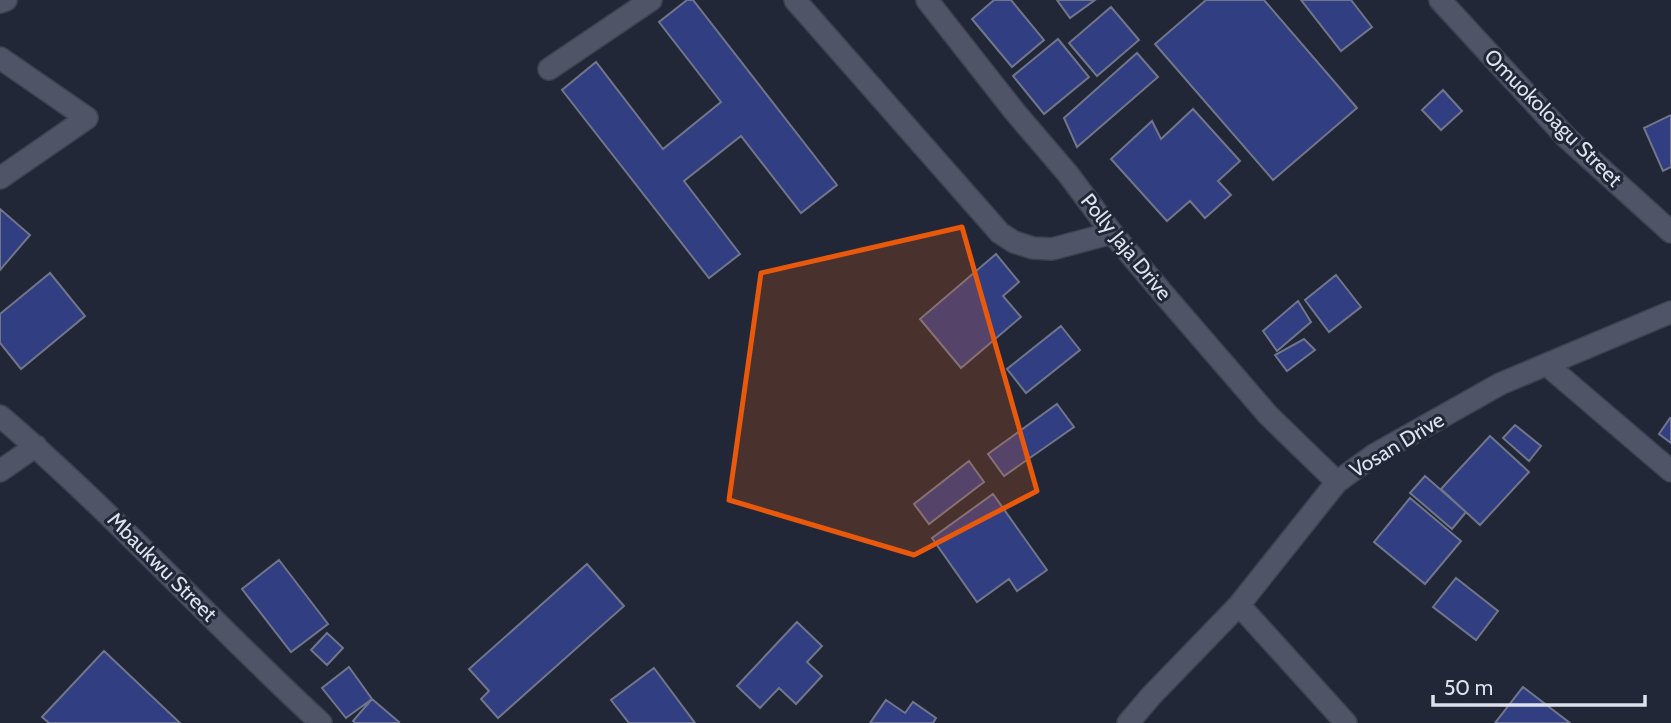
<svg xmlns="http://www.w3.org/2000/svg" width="1671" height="723" viewBox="0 0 1671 723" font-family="Cabin,sans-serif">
<rect width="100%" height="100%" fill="#222737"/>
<path fill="#323e82" stroke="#70768a" stroke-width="2" d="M 687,0 L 693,0 L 837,185 L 801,213 L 741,136 L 684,181 L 740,254 L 709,278 L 562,90 L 596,62 L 663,149 L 721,102 L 659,22 Z
M 994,0 L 1011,0 L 1044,40 L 1012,67 L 972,19 Z
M 1057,0 L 1095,0 L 1070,18 Z
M 1206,0 L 1264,0 L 1357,108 L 1273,180 L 1155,44 Z
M 1301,0 L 1351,0 L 1372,27 L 1341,51 Z
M 1111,7 L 1139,40 L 1097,76 L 1069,43 Z
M 1058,39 L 1089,77 L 1044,114 L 1013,76 Z
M 1137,53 L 1158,77 L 1077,147 L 1064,118 Z
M 1443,90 L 1462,111 L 1441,130 L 1422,110 Z
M 1193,109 L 1240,161 L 1218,181 L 1231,195 L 1205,218 L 1190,201 L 1167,221 L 1111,159 L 1152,121 L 1161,139 Z
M 1671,115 L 1671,167 L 1663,171 L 1644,128 Z
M 0,209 L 30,235 L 0,270 Z
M 996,254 L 1019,282 L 1003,296 L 1021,317 L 961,368 L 920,319 Z
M 50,273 L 85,316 L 21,369 L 0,343 L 0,314 Z
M 1336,275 L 1361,307 L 1329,332 L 1305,300 Z
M 1298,301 L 1311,322 L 1277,351 L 1263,331 Z
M 1061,326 L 1080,350 L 1026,393 L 1007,369 Z
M 1304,339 L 1315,350 L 1287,371 L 1275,355 Z
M 1057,404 L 1074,427 L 1004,476 L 988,454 Z
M 1670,418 L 1671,419 L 1671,443 L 1659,434 Z
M 1515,425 L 1541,446 L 1529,461 L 1503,438 Z
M 1490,436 L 1529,472 L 1480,525 L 1441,489 Z
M 969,461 L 984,482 L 929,524 L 914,504 Z
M 1425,476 L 1466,512 L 1452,529 L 1410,493 Z
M 993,494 L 1047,570 L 1017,591 L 1009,579 L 977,602 L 932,538 Z
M 1410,498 L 1461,541 L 1425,584 L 1374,542 Z
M 279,560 L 328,624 L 291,652 L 242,589 Z
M 587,564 L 624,606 L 498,718 L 481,699 L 489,691 L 469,669 Z
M 1456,578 L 1498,611 L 1476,640 L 1433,607 Z
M 797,622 L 822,646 L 807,662 L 822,676 L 796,704 L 779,688 L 760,708 L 737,686 Z
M 327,633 L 343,648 L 327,665 L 311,650 Z
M 104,651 L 180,723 L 49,723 L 42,717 Z
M 349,667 L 372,699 L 346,718 L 322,688 Z
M 654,668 L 695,723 L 629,723 L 611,700 Z
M 1523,687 L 1570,723 L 1495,723 Z
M 372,699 L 399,722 L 398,723 L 355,723 L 353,721 Z
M 886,700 L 905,713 L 913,702 L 936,718 L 933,723 L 870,723 Z"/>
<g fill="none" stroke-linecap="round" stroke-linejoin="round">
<defs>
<path id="minor" d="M 795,0 L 1000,233 L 1014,242 L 1033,248 L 1052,249 L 1112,233
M 927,0 L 1015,112 L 1068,174 L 1112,233 L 1167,298 L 1268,415 L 1337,482
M 1440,0 L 1567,138 L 1671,232
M 0,2 L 6,0
M 0,58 L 87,118 L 0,178
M 549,69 L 651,0
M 1547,365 L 1671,471
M 0,416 C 113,512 212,623 321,723
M 0,471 L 36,446
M 1239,605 L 1346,723
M 1128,723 L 1151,696 L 1239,605 L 1337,482 L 1374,455 L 1500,384 L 1671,312"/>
</defs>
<use href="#minor" stroke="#3e4250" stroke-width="24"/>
<use href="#minor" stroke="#4f5467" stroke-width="21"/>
</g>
<path fill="#e8590c" fill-opacity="0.2" stroke="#e8590c" stroke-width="5" stroke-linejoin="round" d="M 962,227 L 1037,491 L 914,555 L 729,500 L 761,273 Z"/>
<g text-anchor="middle" stroke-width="6" stroke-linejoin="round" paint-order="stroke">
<g font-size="21" fill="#dee2ed" stroke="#222737">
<text transform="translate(1553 118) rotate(45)" y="7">Omuokoloagu Street</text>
<text transform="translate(1126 247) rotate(51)" y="7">Polly Jaja Drive</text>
<text transform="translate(1397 445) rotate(-31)" y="7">Vosan Drive</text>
<text transform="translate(162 567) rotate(45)" y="7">Mbaukwu Street</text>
</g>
</g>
<path d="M1433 695v10h212v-10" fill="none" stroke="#dee2ed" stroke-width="3.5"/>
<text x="1444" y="695" font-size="21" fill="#dee2ed" stroke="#222737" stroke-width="5" paint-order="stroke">50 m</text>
</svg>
